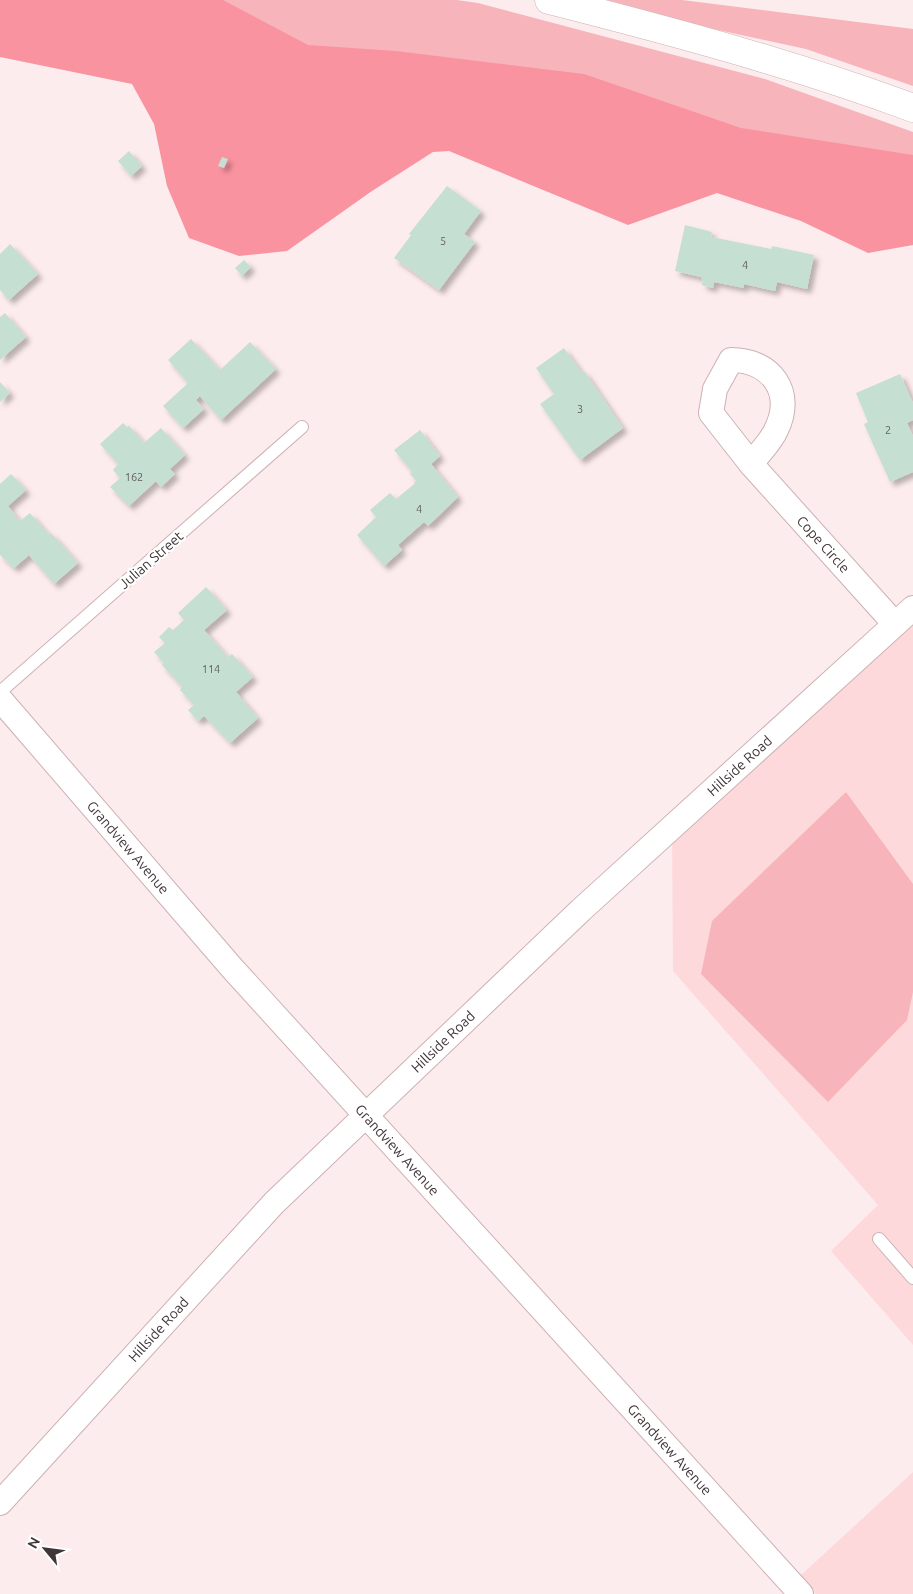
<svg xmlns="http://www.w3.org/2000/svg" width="913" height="1594" viewBox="0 0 913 1594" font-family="Ubuntu,sans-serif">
<defs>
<filter id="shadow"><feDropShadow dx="4.5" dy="4.5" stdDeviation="2.5" flood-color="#0004"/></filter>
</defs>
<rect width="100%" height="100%" fill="#fdeced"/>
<path fill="#fed9dc" d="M 913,625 L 913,1345 L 831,1251 L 878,1205 L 673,971 L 672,836 Z
M 913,1472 L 913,1594 L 816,1594 L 800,1576 Z"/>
<path fill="#f7b4bb" d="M 0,0 L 457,0 L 478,3 L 765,79 L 913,132 L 913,215 Z
M 607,0 L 682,0 L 913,29 L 913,86 L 806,49 L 709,28 Z
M 846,792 L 913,884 L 913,992 L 907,1020 L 828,1102 L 701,974 L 712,921 Z"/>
<path fill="#fa93a0" d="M 0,0 L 223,0 L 308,45 L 396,51 L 584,74 L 741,128 L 913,155 L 913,245 L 868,253 L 801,221 L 717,193 L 628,225 L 449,151 L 433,152 L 372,191 L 287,251 L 239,256 L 189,238 L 167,186 L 154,124 L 132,84 L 0,57 Z"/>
<path fill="#c5dfd3" filter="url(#shadow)" d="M 129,151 L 142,166 L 131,176 L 118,161 Z
M 222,157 L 228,159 L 224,168 L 218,166 Z
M 447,186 L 481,211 L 464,234 L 475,242 L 439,290 L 394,258 L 411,235 L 409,234 Z
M 685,225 L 712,232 L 711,237 L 771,249 L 772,246 L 814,255 L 807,289 L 777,282 L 775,291 L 744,284 L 744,288 L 714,282 L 713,288 L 702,285 L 703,280 L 701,277 L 675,271 Z
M 10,244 L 38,274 L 9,300 L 0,290 L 0,254 Z
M 244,260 L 251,267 L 242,276 L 235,268 Z
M 5,313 L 26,337 L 0,360 L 0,317 Z
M 191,339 L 220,370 L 250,342 L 276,369 L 221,420 L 200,396 L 196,400 L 204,409 L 183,428 L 163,406 L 188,383 L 168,360 Z
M 564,348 L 582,373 L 584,371 L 623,428 L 580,460 L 540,404 L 554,394 L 536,368 Z
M 900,374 L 913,403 L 913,420 L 907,423 L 913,436 L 913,472 L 890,482 L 864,424 L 868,422 L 856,393 Z
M 0,382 L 10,393 L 0,402 Z
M 123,423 L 127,427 L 129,426 L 144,443 L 161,428 L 185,455 L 170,469 L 175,474 L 161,487 L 156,481 L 129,506 L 110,487 L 120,478 L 113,470 L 118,464 L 100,444 Z
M 420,430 L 440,456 L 431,464 L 458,497 L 428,526 L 424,522 L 398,545 L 402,550 L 384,566 L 357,535 L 376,517 L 370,510 L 390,493 L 396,499 L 414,484 L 416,480 L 410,474 L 412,472 L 394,450 Z
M 11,474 L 26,490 L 8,506 L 20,521 L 30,513 L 49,535 L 51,533 L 78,563 L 54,584 L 29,555 L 14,568 L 0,555 L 0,484 Z
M 206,587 L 227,610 L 204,630 L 228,657 L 232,654 L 253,677 L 236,692 L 258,718 L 230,743 L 204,716 L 198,721 L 188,710 L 194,705 L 180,690 L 182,687 L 162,665 L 164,663 L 154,652 L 165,643 L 159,637 L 169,627 L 173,630 L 184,620 L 178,613 Z"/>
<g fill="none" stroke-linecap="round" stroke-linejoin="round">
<defs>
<path id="lane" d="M 0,692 L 302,427
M 879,1239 L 913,1278"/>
<g id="street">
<path d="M 731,360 C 771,360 795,392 776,430 C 771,442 759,453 751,464 L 711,413 L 715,389 Z"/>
<path id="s1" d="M 751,464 L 895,624"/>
<path id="s2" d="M 0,699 L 232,968 L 801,1594"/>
<path id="s3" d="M 0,1503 L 274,1203 L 581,910 L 913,608"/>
</g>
<path id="highway" d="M 549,0 C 671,31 794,64 913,108"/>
</defs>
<use href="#lane" stroke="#ccb1b3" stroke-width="14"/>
<use href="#street" stroke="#ccb1b3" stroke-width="26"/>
<use href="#highway" stroke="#ccb1b3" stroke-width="29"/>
<use href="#lane" stroke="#fff" stroke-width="12"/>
<use href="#street" stroke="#fff" stroke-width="24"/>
<use href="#highway" stroke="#fff" stroke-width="28"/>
</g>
<g text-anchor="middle" stroke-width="4.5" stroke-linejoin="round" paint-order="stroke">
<g font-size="11" fill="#62605e">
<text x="443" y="245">5</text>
<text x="745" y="269">4</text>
<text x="580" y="413">3</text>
<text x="888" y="434">2</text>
<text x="134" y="481">162</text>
<text x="419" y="513">4</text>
<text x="211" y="673">114</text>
</g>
<g font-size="14" fill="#413637" stroke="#fff">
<text dy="5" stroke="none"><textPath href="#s1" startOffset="108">Cope Circle</textPath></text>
<text transform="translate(151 560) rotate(-41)" y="5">Julian Street</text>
<text dy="5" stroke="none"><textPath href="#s3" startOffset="1045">Hillside Road</textPath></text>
<text dy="5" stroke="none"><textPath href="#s2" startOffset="196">Grandview Avenue</textPath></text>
<text dy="5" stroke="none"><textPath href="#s3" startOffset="640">Hillside Road</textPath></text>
<text dy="5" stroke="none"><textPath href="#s2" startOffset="601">Grandview Avenue</textPath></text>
<text dy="5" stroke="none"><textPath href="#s3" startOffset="235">Hillside Road</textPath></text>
<text dy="5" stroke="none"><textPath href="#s2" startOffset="1006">Grandview Avenue</textPath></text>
</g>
</g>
<g transform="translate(45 1549) rotate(299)" stroke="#ffffff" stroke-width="4" paint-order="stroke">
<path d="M0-4L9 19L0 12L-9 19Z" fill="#413637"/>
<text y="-8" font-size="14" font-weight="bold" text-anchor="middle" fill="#413637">N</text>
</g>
</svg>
